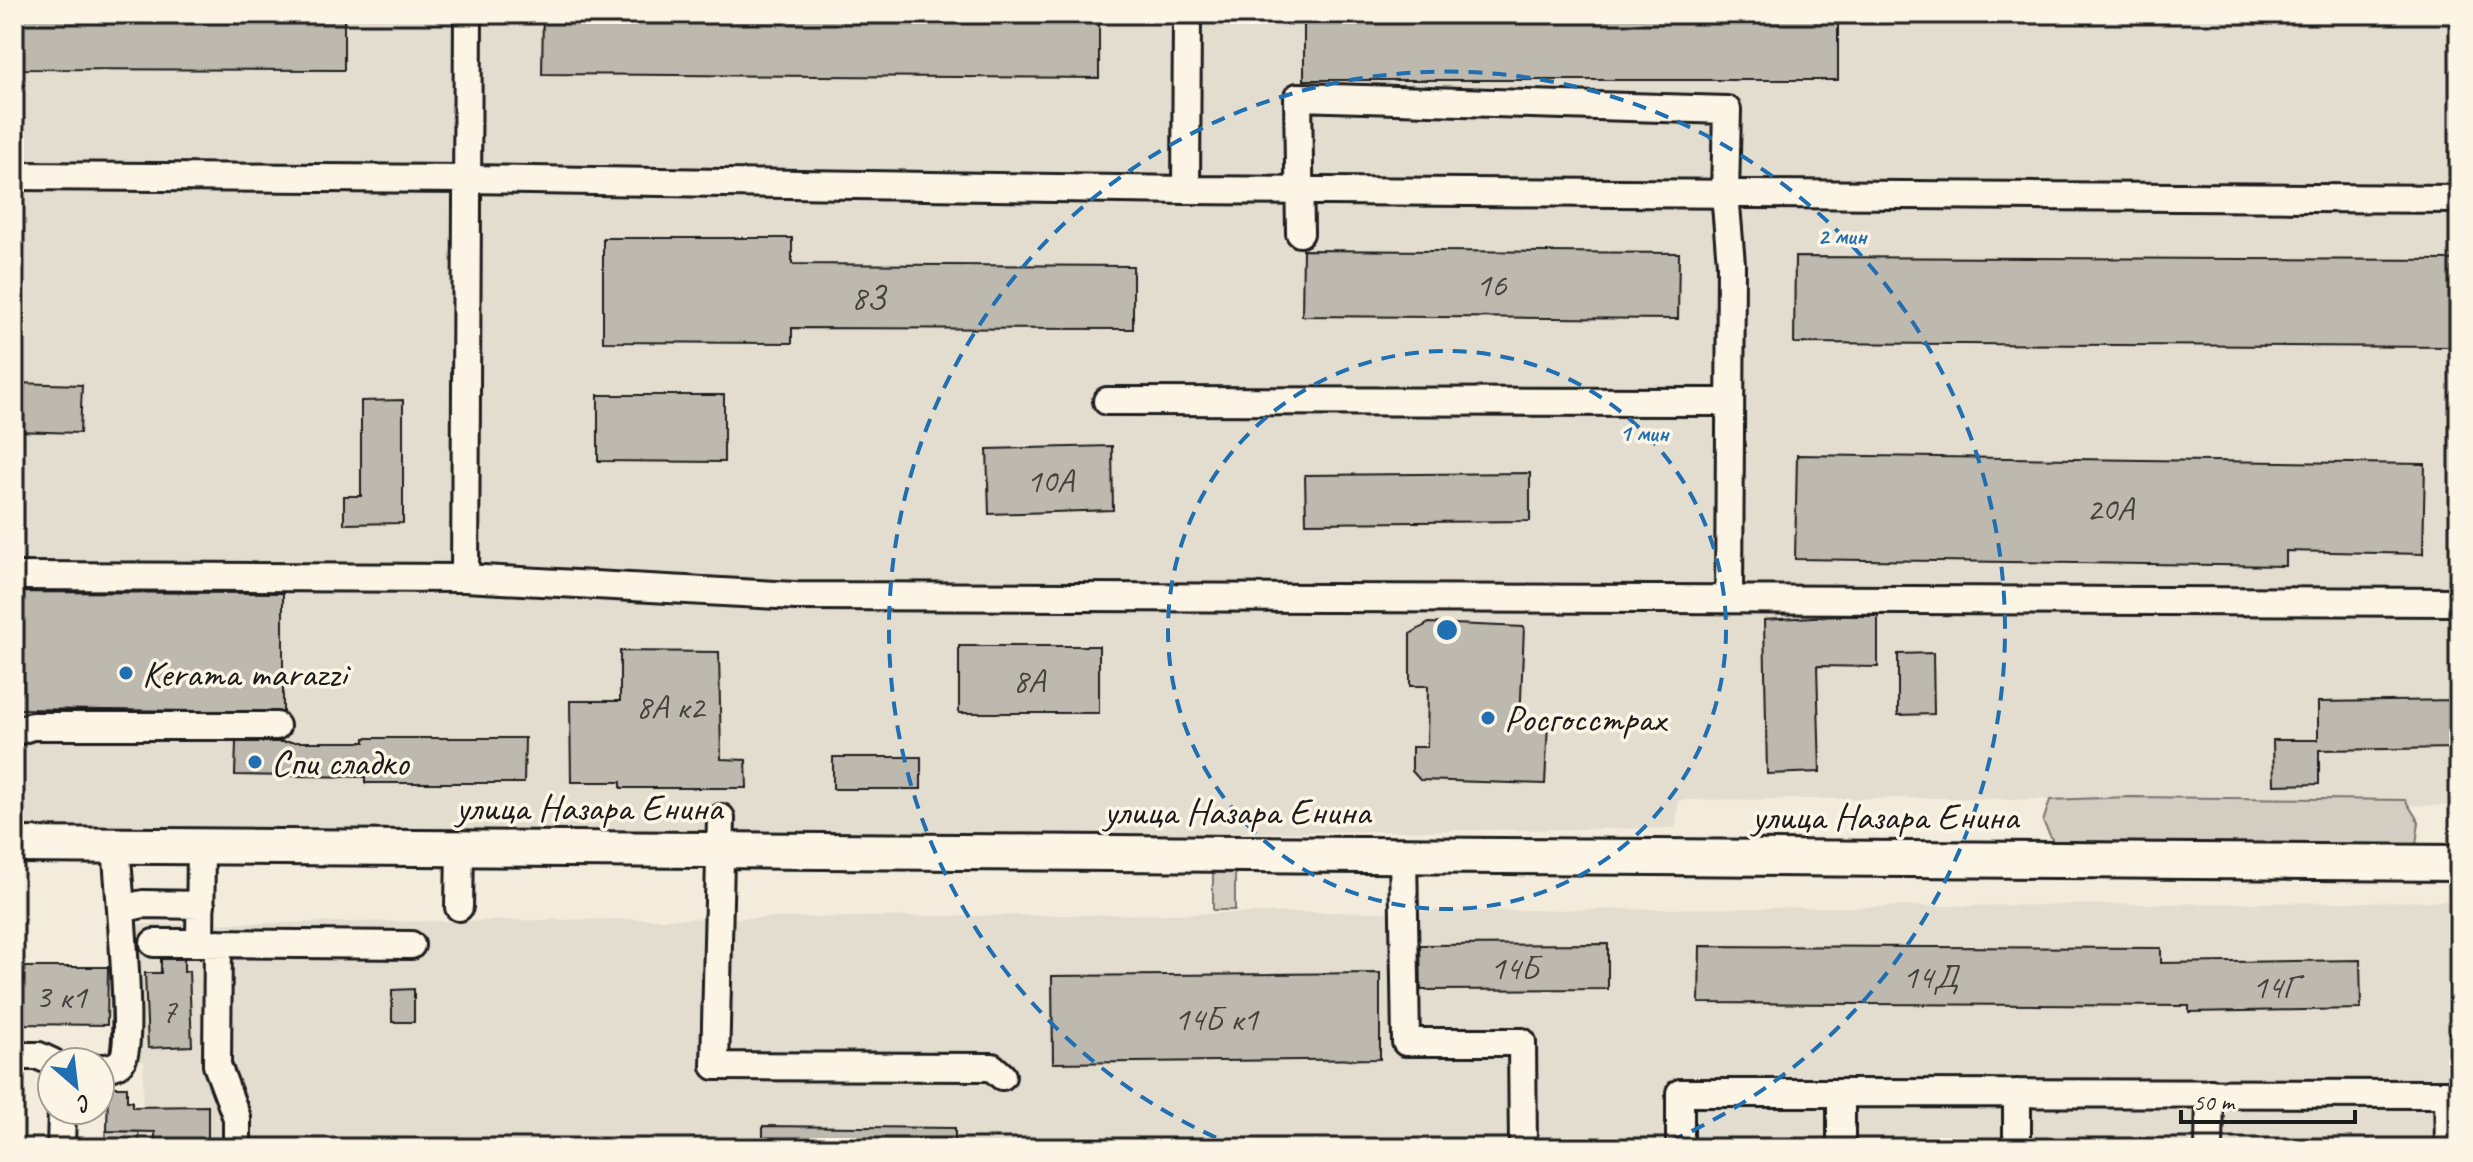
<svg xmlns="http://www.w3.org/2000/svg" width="2473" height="1162" viewBox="0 0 2473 1162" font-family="Caveat,sans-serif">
<rect width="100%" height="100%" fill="#f3ecdd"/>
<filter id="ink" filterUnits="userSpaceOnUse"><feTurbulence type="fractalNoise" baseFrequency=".0125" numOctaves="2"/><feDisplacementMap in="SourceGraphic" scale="16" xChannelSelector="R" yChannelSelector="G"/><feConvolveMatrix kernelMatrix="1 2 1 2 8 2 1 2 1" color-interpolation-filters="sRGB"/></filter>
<g filter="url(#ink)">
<path fill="#e3ddcf" d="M 14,14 L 2459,14 L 2459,806 L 1944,798 L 1679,800 L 1675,828 L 1129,834 L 14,828 Z
M 2459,901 L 2459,1148 L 141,1148 L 144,1061 L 136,1062 L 138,924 Z"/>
<path fill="#d3cec1" stroke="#78756e" stroke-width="2" d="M 2129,797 L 2405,800 L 2419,822 L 2416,845 L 2053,841 L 2043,822 L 2050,800 Z
M 1213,864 L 1235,864 L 1235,910 L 1213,910 Z
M 106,1131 L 139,1132 L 139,1148 L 106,1148 Z"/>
<path fill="#beb9ae" stroke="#1c1c1c" stroke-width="2" d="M 14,14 L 344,14 L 344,70 L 14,69 Z
M 543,14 L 1099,14 L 1099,78 L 542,74 Z
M 1304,14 L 1838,14 L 1838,80 L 1304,80 Z
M 603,238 L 792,238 L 792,264 L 1133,266 L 1133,329 L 792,328 L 792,343 L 603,342 Z
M 1303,250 L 1679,253 L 1678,319 L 1302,316 Z
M 1795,257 L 2459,260 L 2459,347 L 1794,343 Z
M 14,383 L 82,385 L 80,433 L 14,431 Z
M 598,395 L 724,395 L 724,462 L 598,461 Z
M 403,400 L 403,523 L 344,524 L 344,496 L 361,496 L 361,401 Z
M 1112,446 L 1113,510 L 989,514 L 987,449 Z
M 1797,455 L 2425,464 L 2423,554 L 2286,551 L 2286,566 L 1795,559 Z
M 1530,473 L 1530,521 L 1306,523 L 1305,475 Z
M 14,592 L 283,593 L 283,712 L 14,709 Z
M 1829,616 L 1878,616 L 1878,667 L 1817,666 L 1820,772 L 1767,774 L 1764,620 Z
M 1429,623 L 1524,627 L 1520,722 L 1548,723 L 1545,784 L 1420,780 L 1412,771 L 1412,747 L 1427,747 L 1428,686 L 1410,686 L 1410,634 Z
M 959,646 L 1099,646 L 1099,713 L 959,713 Z
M 620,651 L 719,652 L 721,759 L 746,760 L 747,788 L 621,788 L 621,782 L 571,782 L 570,701 L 620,701 Z
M 1933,653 L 1934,714 L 1898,715 L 1898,654 Z
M 2459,700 L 2459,748 L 2319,750 L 2319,784 L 2274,785 L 2273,740 L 2318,740 L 2318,702 Z
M 365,738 L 525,738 L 524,783 L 365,783 L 365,777 L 235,775 L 236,742 L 365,742 Z
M 833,757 L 921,757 L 921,789 L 833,789 Z
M 1608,944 L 1608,989 L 1421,990 L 1420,945 Z
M 1700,946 L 2161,948 L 2161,963 L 2360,960 L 2361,1009 L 2189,1012 L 2189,1006 L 1699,1003 Z
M 161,959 L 184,959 L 184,972 L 189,971 L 192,1046 L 148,1048 L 145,973 L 161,973 Z
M 14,967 L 108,967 L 107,1025 L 14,1024 Z
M 1380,973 L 1380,1059 L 1053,1063 L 1052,976 Z
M 414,989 L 414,1022 L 392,1022 L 392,990 Z
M 108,1087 L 127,1087 L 127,1101 L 132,1101 L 132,1107 L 208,1106 L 208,1148 L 155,1148 L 155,1132 L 107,1131 Z
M 763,1126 L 955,1128 L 955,1148 L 763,1148 Z"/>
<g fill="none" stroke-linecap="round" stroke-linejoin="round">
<defs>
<path id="minor" d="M 14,176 L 467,179 L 1186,190 L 2459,199
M 1186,190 L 1187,14
M 1300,233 L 1298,97 L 1727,110 L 1725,194 L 1731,264 L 1729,599
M 1107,401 L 1730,402
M 14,576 L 465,578 L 796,596 L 2459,602
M 465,578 L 468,14
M 14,732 L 32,726 L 276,726
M 721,818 L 715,1066 L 992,1067 L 1002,1076
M 201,846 L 200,943 L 411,945
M 1403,854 L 1406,1042 L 1522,1042 L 1523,1148
M 459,907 L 460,848
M 121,909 L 143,904 L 201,905
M 154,943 L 200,943
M 218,943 L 217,1065 L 237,1118 L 237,1148
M 14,1056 L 39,1056 L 52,1062
M 100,1068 C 108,1068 117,1067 122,1060 C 134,1044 118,876 116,845
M 61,1148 L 62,1110
M 1680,1148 L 1680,1093 L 1841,1093
M 1841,1148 L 1841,1093 L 2448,1094 L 2449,1148
M 2017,1148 L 2017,1093
M 2209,1148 L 2210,1093"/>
<path id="major" d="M 14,845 L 2459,863"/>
</defs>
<use href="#minor" stroke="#1c1c1c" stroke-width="32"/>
<use href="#major" stroke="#1c1c1c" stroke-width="40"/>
<use href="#minor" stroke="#fcf5e5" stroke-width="26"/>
<use href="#major" stroke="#fcf5e5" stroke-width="34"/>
</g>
</g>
<g fill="none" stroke="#1f6fb2" stroke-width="4" stroke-dasharray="14 10">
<circle cx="1447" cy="630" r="279"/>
<path d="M1238 1147A558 558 0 1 1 1656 1147"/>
</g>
<g fill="#1f6fb2" stroke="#fcf5e5" stroke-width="3">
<circle cx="126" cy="673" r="8"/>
<circle cx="1488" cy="718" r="8"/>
<circle cx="255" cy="762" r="8"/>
</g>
<g text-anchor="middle" stroke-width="7" stroke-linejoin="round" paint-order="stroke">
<g font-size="34" fill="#444340">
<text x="1491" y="296">16</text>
<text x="868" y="309">8З</text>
<text x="1050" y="492">10А</text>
<text x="2110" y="520">20А</text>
<text x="1029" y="692">8А</text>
<text x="670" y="718">8А к2</text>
<text x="1514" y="979">14Б</text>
<text x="1930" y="988">14Д</text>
<text x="2275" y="998">14Г</text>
<text x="61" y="1008">3 к1</text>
<text x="169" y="1022">7</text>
<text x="1216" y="1030">14Б к1</text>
</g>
<g font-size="38" fill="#1c1c1c" stroke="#fcf5e5" text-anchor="start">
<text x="142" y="686">Kerama marazzi</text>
<text x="1504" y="731">Росгосстрах</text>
<text x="271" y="775">Спи сладко</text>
</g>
<g font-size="38" fill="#1c1c1c" stroke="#fcf5e5">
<text x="589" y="820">улица Назара Енина</text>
<text x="1237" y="824">улица Назара Енина</text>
<text x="1885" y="829">улица Назара Енина</text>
</g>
</g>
<circle cx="1447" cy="630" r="12" fill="#1f6fb2" stroke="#fcf5e5" stroke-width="4"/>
<g font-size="24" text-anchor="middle" font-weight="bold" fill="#1f6fb2" stroke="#fcf5e5" stroke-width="7" stroke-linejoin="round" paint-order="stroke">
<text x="1842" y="244">2 мин</text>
<text x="1644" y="441">1 мин</text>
</g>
<rect width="2473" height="1162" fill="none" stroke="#fcf5e5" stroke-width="48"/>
<rect x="24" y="24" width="2425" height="1114" fill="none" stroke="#1c1c1c" stroke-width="3" filter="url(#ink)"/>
<g transform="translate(76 1086) rotate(152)"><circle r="38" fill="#fcf5e5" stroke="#a29e95" stroke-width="2"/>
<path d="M0-6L14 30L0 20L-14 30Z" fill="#1f6fb2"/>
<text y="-12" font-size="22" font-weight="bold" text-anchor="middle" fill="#1c1c1c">С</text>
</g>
<path d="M2181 1110v12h174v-12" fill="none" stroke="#1c1c1c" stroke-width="4"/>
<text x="2193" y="1110" font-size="24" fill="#1c1c1c" stroke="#fcf5e5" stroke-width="6" paint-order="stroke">50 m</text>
</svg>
